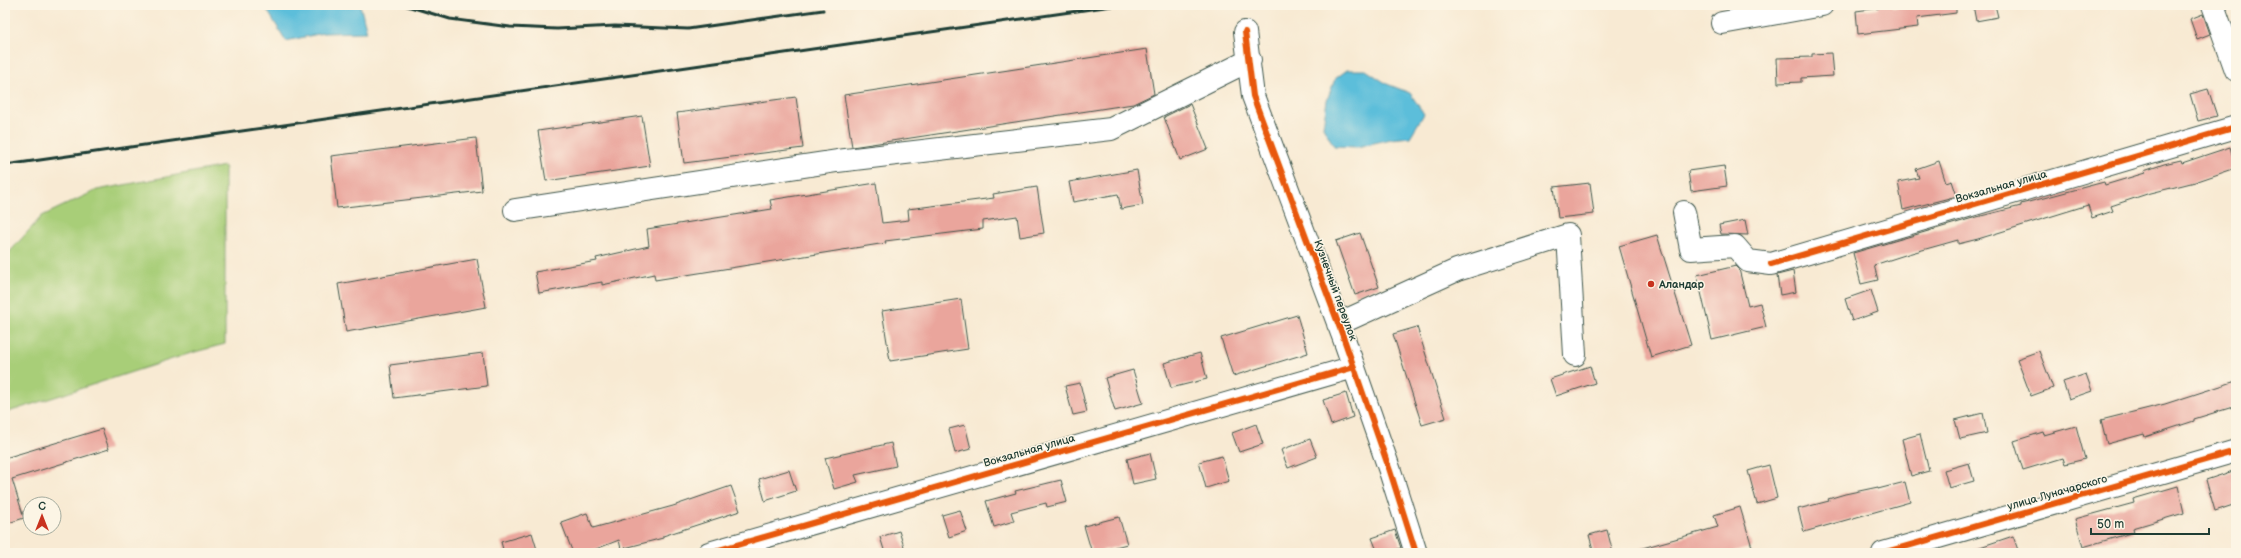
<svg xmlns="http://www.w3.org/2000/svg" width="2241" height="558" viewBox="0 0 2241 558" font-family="'Balsamiq Sans',sans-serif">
<rect width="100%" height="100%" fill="#fcf5e5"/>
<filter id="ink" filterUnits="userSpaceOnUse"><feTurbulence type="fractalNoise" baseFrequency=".025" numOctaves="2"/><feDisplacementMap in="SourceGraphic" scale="8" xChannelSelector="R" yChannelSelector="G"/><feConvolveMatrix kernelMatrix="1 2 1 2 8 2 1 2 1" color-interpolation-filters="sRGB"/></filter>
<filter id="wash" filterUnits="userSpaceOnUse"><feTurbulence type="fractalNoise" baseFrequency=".012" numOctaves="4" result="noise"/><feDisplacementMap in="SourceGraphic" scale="16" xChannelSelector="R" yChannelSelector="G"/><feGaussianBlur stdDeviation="0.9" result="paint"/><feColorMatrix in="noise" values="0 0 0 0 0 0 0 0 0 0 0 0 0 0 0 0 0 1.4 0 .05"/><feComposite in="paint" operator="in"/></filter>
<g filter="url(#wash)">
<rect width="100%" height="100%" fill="#f8ead3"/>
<path fill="#a8ce78" stroke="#648656" d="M 225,166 L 225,344 L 191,353 L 5,413 L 5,257 L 42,216 L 97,190 Z"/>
<path fill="#5cbeda" stroke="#3e7e87" d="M 264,5 L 360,5 L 367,32 L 323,33 L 286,41 Z
M 1347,70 L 1366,70 L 1387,84 L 1410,93 L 1424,114 L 1410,137 L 1391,139 L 1357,147 L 1334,146 L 1323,127 L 1327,100 L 1335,79 Z"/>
<g id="blocks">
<path fill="#eaa59c" d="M 1879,5 L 1892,5 L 1892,8 L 1914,5 L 1956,5 L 1956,13 L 1917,18 L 1918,27 L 1858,34 L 1856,11 L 1879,8 Z
M 1973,5 L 1995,5 L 1998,17 L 1976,21 Z
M 2203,14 L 2210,34 L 2197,39 L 2190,19 Z
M 1147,49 L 1154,94 L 1133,104 L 852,147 L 844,95 Z
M 1831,53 L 1833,76 L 1801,78 L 1801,82 L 1778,83 L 1777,58 L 1812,57 L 1812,54 Z
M 2208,89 L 2217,116 L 2198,121 L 2190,94 Z
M 796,97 L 803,148 L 684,163 L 677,113 Z
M 1190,104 L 1208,149 L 1180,160 L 1164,117 Z
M 642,116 L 650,166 L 546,181 L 538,131 Z
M 476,138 L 482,191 L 337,208 L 331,156 Z
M 2230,147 L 2236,168 L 2195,182 L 2147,194 L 2111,206 L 2113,211 L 2092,218 L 2088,205 L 1978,239 L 1958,244 L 1958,240 L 1908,254 L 1874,265 L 1878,280 L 1861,284 L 1853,253 L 1973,218 L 2021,206 L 2021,204 L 2104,182 L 2105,185 L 2145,173 L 2144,171 L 2164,164 L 2181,160 L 2182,163 Z
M 1939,161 L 1946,183 L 1952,181 L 1957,196 L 1903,210 L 1898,182 L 1919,178 L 1916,169 Z
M 1724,166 L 1727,186 L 1691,191 L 1688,171 Z
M 1137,170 L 1143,205 L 1121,209 L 1118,194 L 1073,202 L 1069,182 Z
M 876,183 L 882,223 L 909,220 L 908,209 L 994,198 L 993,194 L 1037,187 L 1044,233 L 1020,237 L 1017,216 L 983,221 L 983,229 L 885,241 L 886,243 L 655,280 L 654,274 L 602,285 L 602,282 L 539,293 L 535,272 L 597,261 L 596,258 L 649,246 L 647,229 L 772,209 L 770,200 Z
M 1590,183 L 1594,214 L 1558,218 L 1554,187 Z
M 1745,220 L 1748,235 L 1721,234 L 1719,225 Z
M 1360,233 L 1379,287 L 1355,295 L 1336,241 Z
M 1657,235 L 1691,345 L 1651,357 L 1619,246 Z
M 477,259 L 486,307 L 346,332 L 338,284 Z
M 1736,266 L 1739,269 L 1748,306 L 1760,303 L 1766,327 L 1712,340 L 1697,275 Z
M 1793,271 L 1796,292 L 1780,295 L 1777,275 Z
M 1871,290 L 1878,312 L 1852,321 L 1845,299 Z
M 961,299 L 968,349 L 890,361 L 882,311 Z
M 1297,315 L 1308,353 L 1233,376 L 1221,338 Z
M 1417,327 L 1446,418 L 1422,425 L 1393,334 Z
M 2039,351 L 2053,388 L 2031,396 L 2017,359 Z
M 483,353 L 487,386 L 394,398 L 390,365 Z
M 1200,353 L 1207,379 L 1171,388 L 1164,363 Z
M 1590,366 L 1595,383 L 1556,396 L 1550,379 Z
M 1133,370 L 1143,403 L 1115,411 L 1105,378 Z
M 2086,374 L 2092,391 L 2069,399 L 2063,382 Z
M 2236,381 L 2236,406 L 2194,419 L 2194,421 L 2160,432 L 2145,437 L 2144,434 L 2107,444 L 2101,420 L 2165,404 Z
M 1080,383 L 1087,412 L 1073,415 L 1065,386 Z
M 1346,393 L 1353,417 L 1331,425 L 1323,400 Z
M 1983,413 L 1987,433 L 1960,439 L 1955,420 Z
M 1256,424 L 1263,444 L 1239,452 L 1232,433 Z
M 965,425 L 971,449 L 955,453 L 949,429 Z
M 2076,426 L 2085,459 L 2065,464 L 2063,458 L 2023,470 L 2014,441 L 2043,432 L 2044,435 Z
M 102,429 L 109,449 L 12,479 L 24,518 L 5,524 L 5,458 Z
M 1920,434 L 1929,471 L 1911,476 L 1902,439 Z
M 1310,439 L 1317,457 L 1288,468 L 1281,450 Z
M 891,443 L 896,466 L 855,475 L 858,482 L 834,489 L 825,458 Z
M 1150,453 L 1156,479 L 1133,484 L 1127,459 Z
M 1222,456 L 1229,481 L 1206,488 L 1199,462 Z
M 1969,463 L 1974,481 L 1949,488 L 1944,470 Z
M 1769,465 L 1777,498 L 1757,504 L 1748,471 Z
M 789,470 L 796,491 L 765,501 L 759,479 Z
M 2236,470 L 2236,504 L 2215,511 L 2206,480 Z
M 1061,480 L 1067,502 L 1047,507 L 1046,503 L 1011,512 L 1014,521 L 994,527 L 986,501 L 1016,493 L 1015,491 Z
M 1905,482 L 1910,502 L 1804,532 L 1798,509 L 1829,501 L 1828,499 L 1845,494 L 1878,487 L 1878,489 Z
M 731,486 L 740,511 L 663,536 L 663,538 L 621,549 L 619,540 L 586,553 L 573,553 L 561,522 L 587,513 L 593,528 L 673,506 Z
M 2178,486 L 2184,513 L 2133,528 L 2134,532 L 2083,547 L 2075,519 L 2134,503 L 2133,499 Z
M 1740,507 L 1752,547 L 1731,553 L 1639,553 L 1639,549 L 1718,527 L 1714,515 Z
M 960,510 L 967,531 L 949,537 L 942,515 Z
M 1119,517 L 1127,544 L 1092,553 L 1084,526 Z
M 1395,530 L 1401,548 L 1387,553 L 1378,553 L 1372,538 Z
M 1607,530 L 1613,553 L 1594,553 L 1589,535 Z
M 899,531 L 906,553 L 885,553 L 880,537 Z
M 532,533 L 538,553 L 504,553 L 501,542 Z
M 2013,536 L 2019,553 L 1968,553 L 1968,551 Z"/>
</g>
</g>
<g filter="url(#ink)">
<use href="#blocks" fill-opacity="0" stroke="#40574c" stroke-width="1"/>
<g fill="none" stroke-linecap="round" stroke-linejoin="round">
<defs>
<path id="minor" d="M 2213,5 L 2236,70
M 1722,23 L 1822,5
M 1245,32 L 1253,96 L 1344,339 L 1390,471 L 1416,553
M 515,210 L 837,161 L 1111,129 L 1250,60
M 1684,212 L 1691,249 L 1735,246 L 1748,261 L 1771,264 L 2236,127
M 1338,324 L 1457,270 L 1568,235 L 1575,355
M 709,553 L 1354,367
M 1883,553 L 2236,451"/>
</defs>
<use href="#minor" stroke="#40574c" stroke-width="24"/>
<use href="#minor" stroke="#fff" stroke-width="22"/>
<path stroke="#1f3d34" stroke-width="3" d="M 404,5 L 450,19 L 510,27 L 557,29 L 615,26 L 688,29 L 823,10
M 5,165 L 1119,5"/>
<defs>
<path id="cycleway" d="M 1245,32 L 1253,96 L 1344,339 L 1390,471 L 1416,553
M 1771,264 L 2236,127
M 709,553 L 1354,367
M 1883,553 L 2236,451"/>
</defs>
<use href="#cycleway" stroke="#fcf5e5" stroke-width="8"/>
<use href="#cycleway" stroke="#e8590c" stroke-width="6"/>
</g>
</g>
<circle fill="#c8321e" stroke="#fcf5e5" stroke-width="1.5" cx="1651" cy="284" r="4"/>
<g text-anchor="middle" stroke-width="3" stroke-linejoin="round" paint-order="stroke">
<g font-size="11" fill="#1f3d34" stroke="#fcf5e5">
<text transform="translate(2001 186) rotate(-16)" y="4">Вокзальная улица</text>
<text transform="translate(1336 290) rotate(70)" y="4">Кузнечный переулок</text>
<text transform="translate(1029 450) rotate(-16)" y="4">Вокзальная улица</text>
<text transform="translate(2057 492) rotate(-16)" y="4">улица Луначарского</text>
</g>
<g font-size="11" font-weight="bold" fill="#1f3d34" stroke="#fcf5e5" text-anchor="start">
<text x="1659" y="288">Аландар</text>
</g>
</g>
<rect width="2241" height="558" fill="none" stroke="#fcf5e5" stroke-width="20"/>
<g transform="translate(42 516)"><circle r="19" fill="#fcf5e5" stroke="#a4ab9e"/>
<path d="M0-3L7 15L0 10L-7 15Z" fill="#c8321e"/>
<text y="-6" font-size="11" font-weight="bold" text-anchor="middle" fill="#1f3d34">С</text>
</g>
<path d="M2091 528v6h118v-6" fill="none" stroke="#1f3d34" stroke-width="2"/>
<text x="2097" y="528" font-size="12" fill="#1f3d34" stroke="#fcf5e5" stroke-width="3" paint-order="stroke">50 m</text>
</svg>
